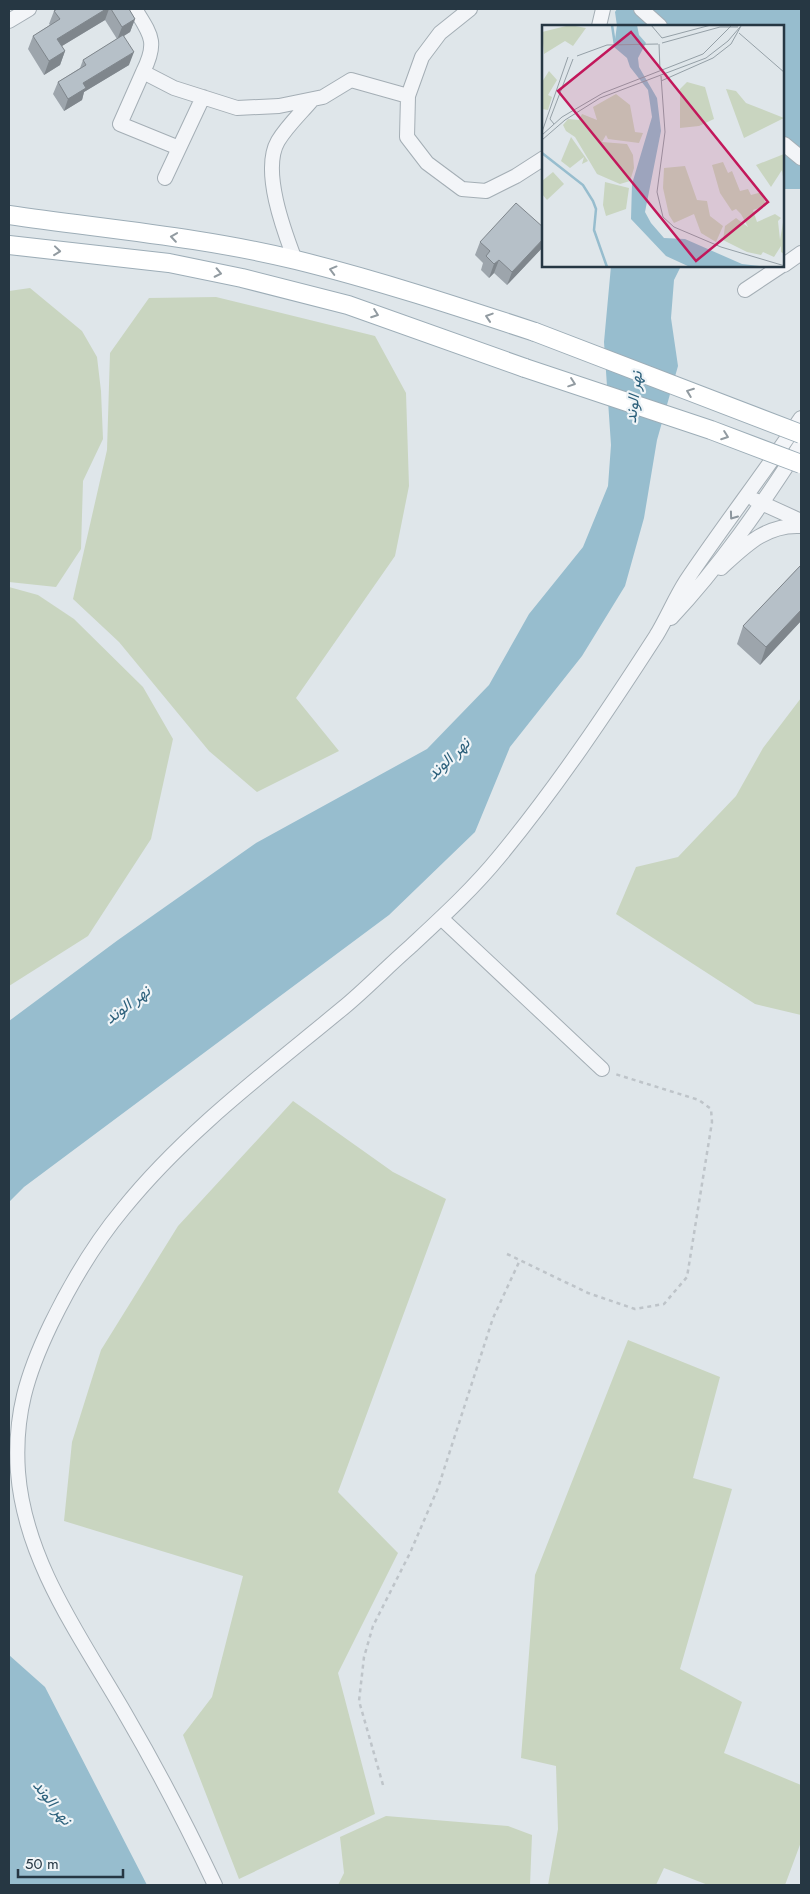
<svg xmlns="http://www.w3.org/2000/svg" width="810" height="1894" viewBox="0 0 810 1894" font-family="Jost,Vazirmatn,sans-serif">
<rect width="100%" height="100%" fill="#dfe6ea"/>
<path fill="#c9d5c0" d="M 30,288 L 82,331 L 97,357 L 101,391 L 103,439 L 83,481 L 81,549 L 56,587 L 9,582 L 9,291 Z
M 216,297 L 375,336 L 406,393 L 409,486 L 395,556 L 296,698 L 339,751 L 257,792 L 209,751 L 119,642 L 73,599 L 107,450 L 110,353 L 149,298 Z
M 9,587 L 38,595 L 74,619 L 143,687 L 173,739 L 151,839 L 88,936 L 9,986 Z
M 801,698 L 801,1015 L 755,1004 L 616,914 L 636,867 L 678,857 L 736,796 L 763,748 Z
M 293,1101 L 393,1172 L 446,1199 L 338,1492 L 398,1553 L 338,1673 L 375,1814 L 239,1879 L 183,1735 L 212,1697 L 243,1576 L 64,1521 L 72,1442 L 101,1350 L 178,1226 Z
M 628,1340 L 720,1377 L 693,1478 L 732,1489 L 680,1669 L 742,1702 L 724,1753 L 801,1785 L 801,1842 L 785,1885 L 708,1885 L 664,1868 L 656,1885 L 548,1885 L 558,1829 L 556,1766 L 521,1758 L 535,1575 Z
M 386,1816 L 508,1826 L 532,1835 L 530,1885 L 338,1885 L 344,1873 L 340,1837 Z"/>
<path fill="#97bdce" d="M 617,9 L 801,9 L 801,189 L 784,189 L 784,26 L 617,26 L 615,12 Z
M 611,266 L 681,266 L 674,280 L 671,318 L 678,366 L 657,440 L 644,518 L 625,586 L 582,656 L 510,747 L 475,832 L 389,915 L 24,1187 L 9,1202 L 9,1021 L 118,940 L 256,843 L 427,749 L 489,685 L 529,614 L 583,547 L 608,486 L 611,445 L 604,342 Z
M 9,1655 L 45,1687 L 147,1885 L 9,1885 Z"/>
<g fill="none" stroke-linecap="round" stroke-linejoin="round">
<defs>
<path id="minor" d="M 135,9 C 151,35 158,42 143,72 L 174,88 L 237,108 L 279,106 L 323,97 L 351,80 L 408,96
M 470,9 L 440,33 L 422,57 L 408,96 L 407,137 L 427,163 L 462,189 L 486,191 L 516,176 L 544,158
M 641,9 L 660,26
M 9,21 L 29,9
M 599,26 L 603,9
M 143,72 L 120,124 L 179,148
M 784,144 L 801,158
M 165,178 L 203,97
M 295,260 C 284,231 261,170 278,141 C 287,126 301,113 312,100
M 784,265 L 801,253
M 745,290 L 781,266
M 755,500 L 801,521
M 721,568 C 745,546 766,524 801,526
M 671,618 C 720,566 762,505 801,444
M 441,918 L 602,1069
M 215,1885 C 188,1828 159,1772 127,1717 C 83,1640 25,1563 18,1472 C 14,1415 27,1374 51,1324 C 71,1283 94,1244 123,1209 C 185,1132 267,1071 343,1008 C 366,989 387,967 410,947 C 440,919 472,890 499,857 C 556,788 607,712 656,636 C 667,618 675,598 686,581 C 723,526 764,473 801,418"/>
<path id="major" d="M 9,215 C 105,229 202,237 296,260 C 377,280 456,306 535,332
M 9,245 L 169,263 L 242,278 L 348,305 L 525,368"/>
</defs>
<use href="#minor" stroke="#a4aeb5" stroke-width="16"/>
<use href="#major" stroke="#9dadb7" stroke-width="20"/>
<path stroke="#bec4c9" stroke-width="2.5" stroke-dasharray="4 4" stroke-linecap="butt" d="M 507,1254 L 588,1293 L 635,1309 L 664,1304 L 687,1277 L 712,1122 L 711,1109 L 699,1100 L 615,1074
M 383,1785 L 359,1701 L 364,1657 L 373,1626 L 410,1553 L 438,1488 L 493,1318 L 520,1260"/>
<use href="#minor" stroke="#f3f5f8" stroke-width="14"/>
<use href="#major" stroke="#fff" stroke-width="18"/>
<defs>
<path id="major-bridge" d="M 535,332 L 801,434
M 525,368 L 711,430 L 801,464"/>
</defs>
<use href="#major-bridge" stroke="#9dadb7" stroke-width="20" stroke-linecap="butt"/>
<use href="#major-bridge" stroke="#fff" stroke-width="18"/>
</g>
<path fill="#9da5ac" d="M 57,9 L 129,9 L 135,19 L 130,32 L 124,36 L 129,65 L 84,92 L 82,100 L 64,111 L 53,94 L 58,82 L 80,68 L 83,60 L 117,39 L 105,20 L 62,46 L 65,51 L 60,65 L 44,75 L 28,49 L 33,36 L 50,25 L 49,24 L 54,11 Z
M 480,242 L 544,246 L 507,285 L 494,273 L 489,278 L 481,270 L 483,263 L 475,255 Z
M 801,565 L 801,621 L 760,665 L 737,644 L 743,626 Z"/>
<path fill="#7f868c" d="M 106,9 L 109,9 L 105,20 L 52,52 L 57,39 Z
M 135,19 L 130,32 L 117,40 L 122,27 Z
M 65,51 L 60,65 L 44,75 L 49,61 Z
M 134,52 L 129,65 L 84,92 L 82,100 L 64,111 L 68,99 L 83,83 Z
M 544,238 L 544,246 L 507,285 L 512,272 Z
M 499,260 L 494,273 L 489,278 L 494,264 Z
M 801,610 L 801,621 L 760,665 L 766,647 Z"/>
<path fill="#b6c0c8" stroke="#7f868c" d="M 57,9 L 106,9 L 57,39 L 65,51 L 49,61 L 33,36 L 60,19 L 54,11 Z
M 111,9 L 129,9 L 135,19 L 122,27 Z
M 123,35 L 134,52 L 83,83 L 86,88 L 68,99 L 58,82 L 86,65 L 83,60 Z
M 516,203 L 544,228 L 544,238 L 512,272 L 499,260 L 494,264 L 486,256 L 490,251 L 480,242 Z
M 801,565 L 801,610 L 766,647 L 743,626 Z"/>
<defs><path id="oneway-chevron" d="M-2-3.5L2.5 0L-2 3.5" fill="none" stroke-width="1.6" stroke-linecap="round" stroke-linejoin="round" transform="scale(1.25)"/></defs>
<g stroke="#929ba1">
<use href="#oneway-chevron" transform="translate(174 237) rotate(-172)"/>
<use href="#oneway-chevron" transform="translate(57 251) rotate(6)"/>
<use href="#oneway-chevron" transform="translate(333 270) rotate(-165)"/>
<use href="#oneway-chevron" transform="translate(218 273) rotate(12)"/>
<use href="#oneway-chevron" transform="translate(375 314) rotate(20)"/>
<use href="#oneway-chevron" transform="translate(489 317) rotate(-162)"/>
<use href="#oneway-chevron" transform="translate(572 383) rotate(19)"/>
<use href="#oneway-chevron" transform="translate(690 392) rotate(-159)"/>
<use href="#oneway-chevron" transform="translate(725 436) rotate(20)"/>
</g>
<use stroke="#8c969e" href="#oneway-chevron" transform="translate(733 516) rotate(126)"/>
<g text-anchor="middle" stroke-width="4.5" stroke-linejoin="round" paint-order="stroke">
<g font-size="16" font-style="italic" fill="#2c607b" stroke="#eff4f7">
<text transform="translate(633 397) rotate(-83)" y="6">نهر الوند</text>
<text transform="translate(448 758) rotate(-44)" y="6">نهر الوند</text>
<text transform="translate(127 1004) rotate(-37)" y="6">نهر الوند</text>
<text transform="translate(53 1802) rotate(52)" y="6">نهر الوند</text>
</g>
</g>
<g transform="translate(542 25)">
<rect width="242" height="242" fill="#dfe6ea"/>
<path d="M 28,0 L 44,3 L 31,21 L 23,16 L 2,29 L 0,7 ZM 7,46 L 15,55 L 6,70 L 10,72 L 6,85 L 0,84 L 0,57 ZM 145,57 L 163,62 L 172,94 L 157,101 L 138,103 L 138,64 ZM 184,64 L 194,66 L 204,78 L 242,93 L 202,113 ZM 74,69 L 88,80 L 93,107 L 101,108 L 97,118 L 66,114 L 64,110 L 60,117 L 85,119 L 91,130 L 92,143 L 88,156 L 78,159 L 55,149 L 33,112 L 24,106 L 21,100 L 26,94 L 37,95 L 40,89 L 55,95 L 51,82 ZM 29,112 L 46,136 L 40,139 L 42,132 L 28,143 L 19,136 ZM 242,129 L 242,158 L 240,145 L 229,162 L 214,140 ZM 181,137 L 186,148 L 190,146 L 198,166 L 206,164 L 209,170 L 220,167 L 224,181 L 211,185 L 215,197 L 233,189 L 239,193 L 236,196 L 238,215 L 242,192 L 242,229 L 239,227 L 239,221 L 232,232 L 221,227 L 219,230 L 205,227 L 181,215 L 183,201 L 194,193 L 206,202 L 199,189 L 194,184 L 190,186 L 178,168 L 170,140 ZM 143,141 L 155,175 L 165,176 L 168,191 L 181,201 L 174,217 L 159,208 L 152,189 L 132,198 L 127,190 L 121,163 L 122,143 ZM 11,147 L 22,159 L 5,175 L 0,169 L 0,156 ZM 63,157 L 87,163 L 84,184 L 64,191 L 61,180 Z" fill="#c9d5c0"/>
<path d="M 75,0 L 95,0 L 97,10 L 104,18 L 96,33 L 97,42 L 115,73 L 119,106 L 103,187 L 109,198 L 122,213 L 143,214 L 200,239 L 226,242 L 148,242 L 124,231 L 89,194 L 90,159 L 110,92 L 106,65 L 88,42 L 85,33 L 72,22 Z" fill="#97bdce"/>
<path fill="none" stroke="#97bdce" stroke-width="2.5" d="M 70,0 L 73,20M 0,128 L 41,160 L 51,176 L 54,184 L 52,205 L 65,242"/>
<path fill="none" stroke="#95a0a7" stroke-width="1" d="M 109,0 L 120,13M 197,8 L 243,48M 120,13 L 169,0M 120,18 L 178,2 L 196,2M 117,19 L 118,45M 35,31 L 65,20 L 116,19M 119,51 L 123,107 L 115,167 L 121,192 L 132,202 L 179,222 L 243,241M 119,56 L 171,33 L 189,19 L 199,1M 12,99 L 8,94 L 31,34M 0,107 L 26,32M 0,110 L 20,92 L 61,68 L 161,29 L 190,0M 0,115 L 23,95 L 58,73 L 164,33 L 186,16 L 198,2"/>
<path fill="#c2185b" fill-opacity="0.15" stroke="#c2185b" stroke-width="2.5" d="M 89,7 L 226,177 L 154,236 L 16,66 Z"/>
<rect width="242" height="242" fill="none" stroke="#263743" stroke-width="2.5"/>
</g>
<rect width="810" height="1894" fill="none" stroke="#263743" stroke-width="20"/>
<path d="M18 1869v8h105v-8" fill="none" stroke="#263743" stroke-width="2.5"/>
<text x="25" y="1869" font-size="15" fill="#263743" stroke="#eff4f7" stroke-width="4" paint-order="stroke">50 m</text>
</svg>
